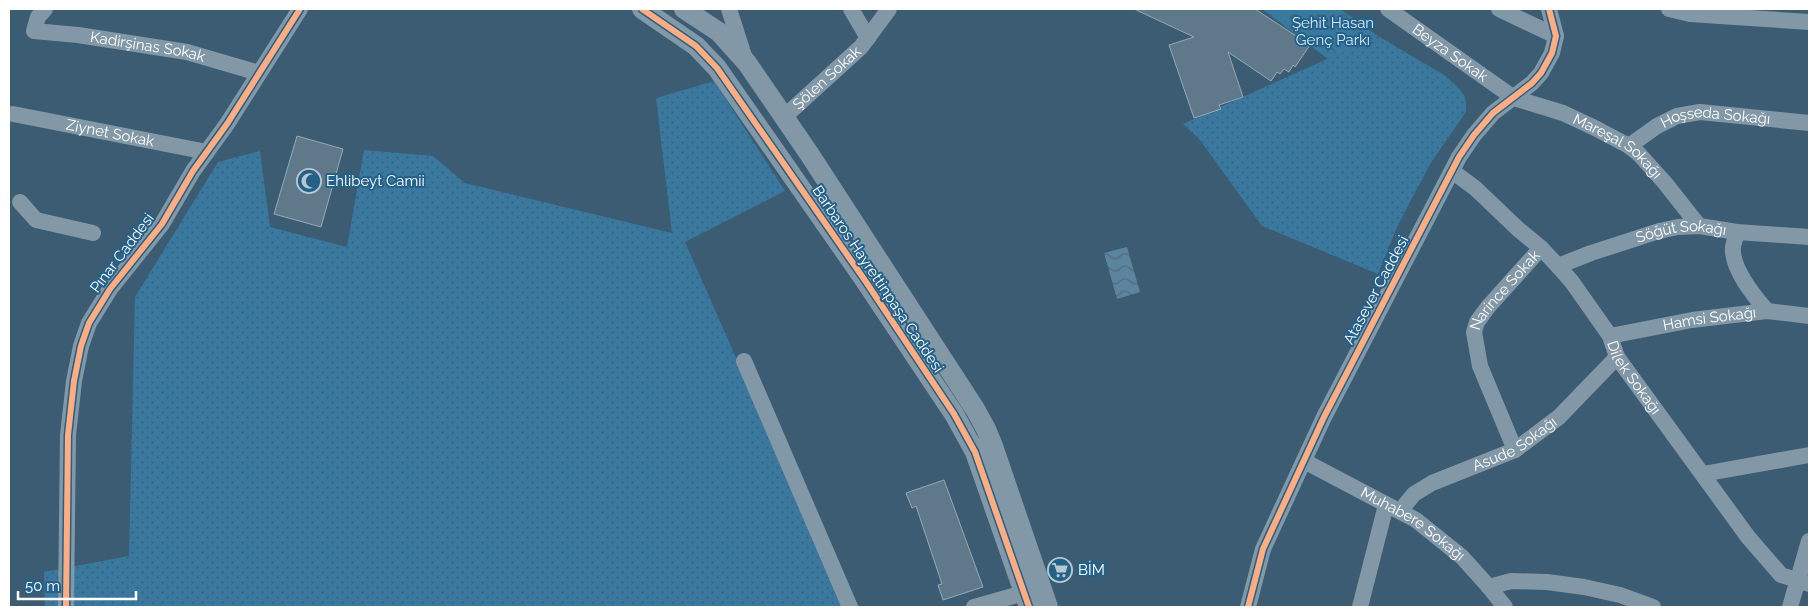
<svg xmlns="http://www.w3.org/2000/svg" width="1818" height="616" viewBox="0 0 1818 616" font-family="Raleway,sans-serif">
<defs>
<pattern id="grass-dots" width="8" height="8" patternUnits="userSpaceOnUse" patternTransform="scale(1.25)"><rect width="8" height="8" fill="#39789f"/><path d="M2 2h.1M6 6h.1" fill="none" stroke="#436071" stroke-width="1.8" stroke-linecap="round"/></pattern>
<pattern id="forest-crowns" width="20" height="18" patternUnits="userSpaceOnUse" patternTransform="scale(1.25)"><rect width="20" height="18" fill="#39789f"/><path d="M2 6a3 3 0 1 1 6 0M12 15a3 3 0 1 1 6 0" fill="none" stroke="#436071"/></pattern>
<pattern id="water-waves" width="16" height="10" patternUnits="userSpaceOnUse" patternTransform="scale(1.25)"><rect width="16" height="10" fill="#5b849f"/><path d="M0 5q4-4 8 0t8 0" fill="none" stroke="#546b7a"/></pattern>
</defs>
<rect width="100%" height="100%" fill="#3b5c72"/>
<path fill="url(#grass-dots)" d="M 1378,36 L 1444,75 L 1458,87 L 1464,95 L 1466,102 L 1466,112 L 1432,161 L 1413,196 L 1398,225 L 1378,274 L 1262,226 L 1200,140 L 1183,124 Z
M 714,81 L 785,191 L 685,242 L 846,607 L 45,607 L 44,572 L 129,556 L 135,297 L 218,162 L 260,151 L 270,227 L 347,247 L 364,150 L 433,156 L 465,183 L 672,233 L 656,98 Z"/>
<path fill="url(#forest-crowns)" d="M 1262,9 L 1340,9 L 1378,36 L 1328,59 Z"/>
<path fill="url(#water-waves)" d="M 1127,247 L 1140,292 L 1117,299 L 1104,253 Z"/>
<path fill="#60798a" stroke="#96a8b5" d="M 1134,9 L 1255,9 L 1310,45 L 1295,67 L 1293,65 L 1289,72 L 1284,69 L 1280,74 L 1277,72 L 1271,81 L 1228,52 L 1243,97 L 1219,105 L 1221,109 L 1194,118 L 1169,45 L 1194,37 Z
M 297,136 L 343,149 L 321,227 L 274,214 Z
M 944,480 L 983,587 L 943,600 L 938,585 L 942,584 L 916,506 L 912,508 L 906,493 Z"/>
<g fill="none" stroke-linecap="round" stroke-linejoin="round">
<g stroke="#8298a7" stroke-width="16">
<path id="s1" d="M 45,9 L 38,17 L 34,31 L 78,35 L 187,52 L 259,73"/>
<path d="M 729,9 L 745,59"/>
<path d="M 851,9 L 868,38"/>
<path id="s2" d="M 1388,9 L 1514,98 L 1563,113 L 1595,128 L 1629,146 L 1639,154 L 1665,183 L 1699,226"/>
<path d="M 1499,9 L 1556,36"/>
<path d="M 1669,9 L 1690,14 L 1809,22"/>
<path id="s3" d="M 13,114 L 207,152"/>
<path id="s4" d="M 784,117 L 861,47 L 889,9"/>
<path id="s5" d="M 1629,146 L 1657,126 L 1677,116 L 1700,112 L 1809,123"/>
<path id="s6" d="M 1452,171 L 1475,188 L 1518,229 L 1541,248 L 1558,266 L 1572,282 L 1610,336 L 1617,357 L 1748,537 L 1781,575 L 1809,584"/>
<path d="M 20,202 L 36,220 L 93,233"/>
<path d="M 1737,232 C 1736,236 1734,242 1733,247 C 1731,268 1754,296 1767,311"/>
<path id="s7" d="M 1558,266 L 1591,253 L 1659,231 L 1678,227 L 1699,226 L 1737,232 L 1809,237"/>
<path id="s8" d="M 1610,336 L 1692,320 L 1767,311 L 1809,316"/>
<path d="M 744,361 L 850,607"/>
<path id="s9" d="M 1515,450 L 1480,366 L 1474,332 L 1477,322 L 1488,307 L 1541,248"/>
<path id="s10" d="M 1304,461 L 1416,520 L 1462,557 L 1489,587 L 1505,607"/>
<path d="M 1703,474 L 1809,455"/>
<path id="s11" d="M 1400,511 L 1414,494 L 1432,483 L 1515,450 L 1559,417 L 1617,357"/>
<path d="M 1489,587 L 1511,581 L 1547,582 L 1584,587 L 1620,595 L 1653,607"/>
<path d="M 66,607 L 68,435 L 74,381 L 81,346 L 89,323 L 110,289 L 162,224 L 193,171 L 227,124 L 300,9"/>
<path d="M 974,607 L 1024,593"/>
<path d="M 1248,607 L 1263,549 L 1324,417 L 1459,157 L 1474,135 L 1493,113 L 1532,83 L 1541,73 L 1552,53 L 1556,36 L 1549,9"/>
<path d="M 1360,607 L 1386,505"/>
<path d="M 1790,607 L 1809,541"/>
</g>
<path stroke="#8298a7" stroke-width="20" d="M 642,9 L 696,46 L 717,68 L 864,279 L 954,414 L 975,452 L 1029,607
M 684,9 L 719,32 L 747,63 L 810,155 L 975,409 L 986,429 L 993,446 L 1048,607"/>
<defs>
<path id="cycleway" d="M 642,9 L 696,46 L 717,68 L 864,279 L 954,414 L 975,452 L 1029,607
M 66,607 L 68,435 L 74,381 L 81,346 L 89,323 L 110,289 L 162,224 L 193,171 L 227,124 L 300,9
M 1248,607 L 1263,549 L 1324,417 L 1459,157 L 1474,135 L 1493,113 L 1532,83 L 1541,73 L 1552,53 L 1556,36 L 1549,9"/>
</defs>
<use href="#cycleway" stroke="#246189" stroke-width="9"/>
<use href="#cycleway" stroke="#ffac80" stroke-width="6"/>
</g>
<defs>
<symbol id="mosque-ring" viewBox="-11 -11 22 22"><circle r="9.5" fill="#246189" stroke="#bac6ce" stroke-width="1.5"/><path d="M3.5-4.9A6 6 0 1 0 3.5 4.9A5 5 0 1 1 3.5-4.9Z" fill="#bac6ce"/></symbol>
<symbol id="supermarket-ring" viewBox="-11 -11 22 22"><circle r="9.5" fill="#246189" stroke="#bac6ce" stroke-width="1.5"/><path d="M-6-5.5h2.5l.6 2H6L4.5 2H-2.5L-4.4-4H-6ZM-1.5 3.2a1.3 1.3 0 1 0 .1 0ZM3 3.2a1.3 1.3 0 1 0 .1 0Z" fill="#bac6ce"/></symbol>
</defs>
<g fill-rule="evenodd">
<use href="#mosque-ring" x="295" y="167" width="28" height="28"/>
<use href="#supermarket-ring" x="1046" y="556" width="28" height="28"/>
</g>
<g text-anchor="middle" stroke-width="4" stroke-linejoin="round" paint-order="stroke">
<g font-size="15" fill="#d5eaf7" stroke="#246189">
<text x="1333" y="28">Şehit Hasan<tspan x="1333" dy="17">Genç Parkı</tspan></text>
</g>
<g font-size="15" fill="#fff" stroke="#246189">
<text dy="5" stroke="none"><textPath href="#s1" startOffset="140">Kadirşinas Sokak</textPath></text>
<text dy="5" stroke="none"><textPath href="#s2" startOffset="76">Beyza Sokak</textPath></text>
<text dy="5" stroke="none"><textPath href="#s4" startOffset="58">Şölen Sokak</textPath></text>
<text dy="5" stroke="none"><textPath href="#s5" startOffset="95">Hoşseda Sokağı</textPath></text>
<text dy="5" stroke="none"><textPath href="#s3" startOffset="99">Ziynet Sokak</textPath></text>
<text dy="5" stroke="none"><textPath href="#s2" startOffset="270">Mareşal Sokağı</textPath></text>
<text dy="5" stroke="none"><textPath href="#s7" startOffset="129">Söğüt Sokağı</textPath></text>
<text transform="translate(122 253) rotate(-53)" y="5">Pınar Caddesi</text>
<text transform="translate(878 279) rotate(56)" y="5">Barbaros Hayrettinpaşa Caddesi</text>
<text transform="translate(1376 290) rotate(-62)" y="5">Atasever Caddesi</text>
<text dy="5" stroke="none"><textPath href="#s9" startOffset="178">Narince Sokak</textPath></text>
<text dy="5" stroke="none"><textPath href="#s8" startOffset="101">Hamsi Sokağı</textPath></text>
<text dy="5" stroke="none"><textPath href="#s6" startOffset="278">Dilek Sokağı</textPath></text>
<text dy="5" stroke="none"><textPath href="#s11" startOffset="135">Asude Sokağı</textPath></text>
<text dy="5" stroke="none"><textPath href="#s10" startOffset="126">Muhabere Sokağı</textPath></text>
</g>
<g font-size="15" fill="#fff" stroke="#246189" text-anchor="start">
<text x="326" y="186">Ehlibeyt Camii</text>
<text x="1078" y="575">BİM</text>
</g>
</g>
<rect width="1818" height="616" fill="none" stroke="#ffffff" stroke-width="20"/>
<path d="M18 591v8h118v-8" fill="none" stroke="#ffffff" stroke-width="2.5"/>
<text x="25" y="591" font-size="15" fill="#ffffff" stroke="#246189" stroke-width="4" paint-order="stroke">50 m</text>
</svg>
